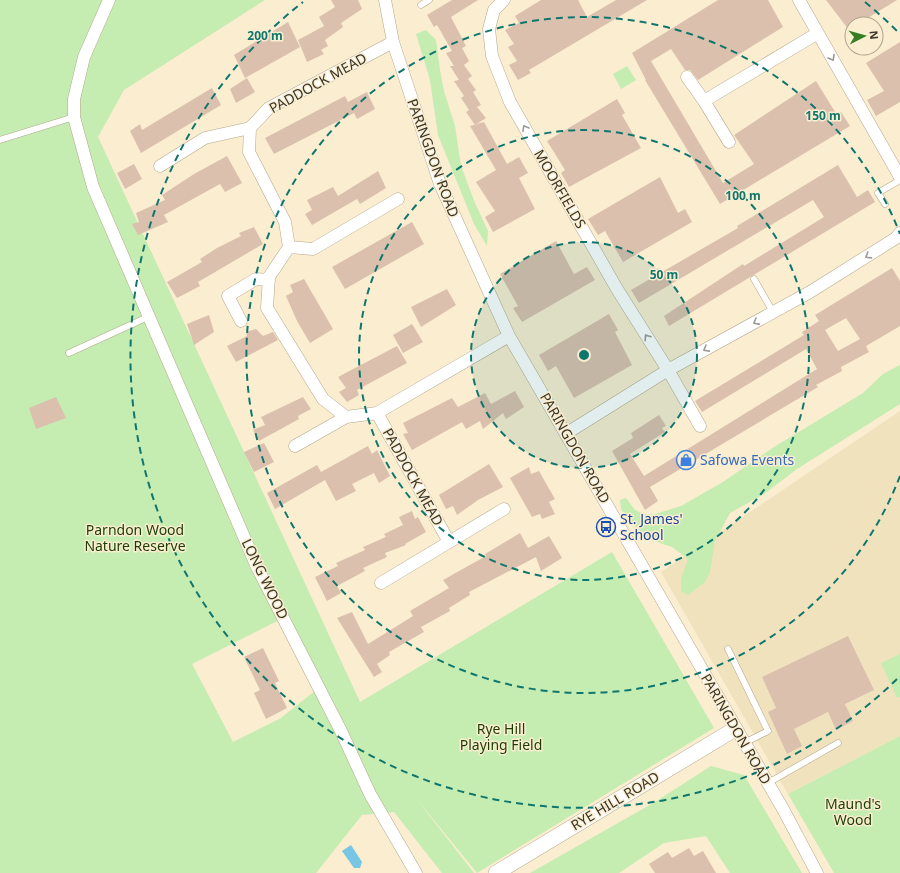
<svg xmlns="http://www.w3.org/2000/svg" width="900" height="873" viewBox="0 0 900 873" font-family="'Noto Sans',sans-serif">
<rect width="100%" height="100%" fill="#faedd0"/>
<path fill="#f1e2be" d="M 900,411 L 900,736 L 788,794 L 661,572 Z"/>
<path fill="#c5ecb1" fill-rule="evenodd" d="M 0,0 L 265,0 L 124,90 L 98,137 L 360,702 L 612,552 L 714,728 L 477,873 L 415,797 L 474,873 L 442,873 L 394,812 L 362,815 L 316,873 L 0,873 ZM 281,619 L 316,690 L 281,718 L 233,742 L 192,664 Z
M 426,30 L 436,40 L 440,70 L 444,91 L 455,126 L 461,166 L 475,203 L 488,231 L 487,246 L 474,224 L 438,135 L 430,80 L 416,34 Z
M 627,66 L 636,80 L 621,89 L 613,74 Z
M 900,365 L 900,404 L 797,469 L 764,494 L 730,513 L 715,541 L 710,572 L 705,582 L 688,595 L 681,591 L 681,579 L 688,559 L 672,547 L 651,540 L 631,523 L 621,509 L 620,500 L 626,498 L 635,510 L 644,514 L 652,515 L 681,506 L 723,482 L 774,447 L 863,393 L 883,374 Z
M 900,654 L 900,697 L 897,698 L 881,663 Z
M 900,736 L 900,873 L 834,873 L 788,794 Z
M 711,766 L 744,775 L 802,873 L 730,873 L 706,836 L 664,843 L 619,873 L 530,873 L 655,802 Z"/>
<path fill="#76c6e4" d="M 351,845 L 362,862 L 360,868 L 354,868 L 342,851 Z"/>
<path fill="#dcc0ae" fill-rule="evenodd" d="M 331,0 L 358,0 L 362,9 L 341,23 L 343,27 L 325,40 L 328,46 L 321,50 L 324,54 L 307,62 L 298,40 L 324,26 L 319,17 L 335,7 Z
M 452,0 L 478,0 L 451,17 L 466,46 L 462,48 L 469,61 L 464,65 L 472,76 L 468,79 L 476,90 L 473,92 L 481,105 L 477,107 L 486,118 L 475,125 L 466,112 L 469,110 L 461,98 L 464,96 L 454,81 L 459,80 L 450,66 L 454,66 L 446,53 L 452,51 L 437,25 L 434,27 L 427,15 Z
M 541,0 L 578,0 L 587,17 L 616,0 L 647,0 L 529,70 L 531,73 L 518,80 L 509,65 L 517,61 L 508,47 L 514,44 L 505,30 L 519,23 L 515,16 Z
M 718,0 L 768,0 L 783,27 L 698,80 L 690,70 L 685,70 L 671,49 L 651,61 L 723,183 L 754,164 L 734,135 L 816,81 L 837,115 L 841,112 L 850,126 L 720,204 L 645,80 L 646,80 L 632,53 Z
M 826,0 L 897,0 L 858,24 L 852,24 L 852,28 L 849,30 Z
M 288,22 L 300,47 L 245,78 L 234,55 Z
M 900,42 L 900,102 L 876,116 L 867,100 L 884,91 L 866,63 Z
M 247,78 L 255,92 L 236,103 L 230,89 Z
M 212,88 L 221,105 L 141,153 L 130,131 L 140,124 L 142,130 Z
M 367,92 L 375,109 L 357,119 L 354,113 L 274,154 L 265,138 L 345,96 L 348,102 Z
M 617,99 L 625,113 L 622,115 L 641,148 L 569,187 L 561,173 L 565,170 L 547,141 Z
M 484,122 L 507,164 L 519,157 L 528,173 L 519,178 L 535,209 L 493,232 L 485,217 L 495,211 L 476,182 L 496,170 L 470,126 Z
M 227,156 L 242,183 L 225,192 L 220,184 L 164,215 L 168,222 L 138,235 L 132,224 L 139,222 L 136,213 L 165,200 L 162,195 L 194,174 Z
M 134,164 L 142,179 L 125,189 L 117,173 Z
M 838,165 L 857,197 L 868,190 L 875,202 L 669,326 L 664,316 L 743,264 L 744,266 L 824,217 L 813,200 L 639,303 L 631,290 L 738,228 L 737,226 Z
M 378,171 L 386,188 L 360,204 L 357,199 L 312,225 L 305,214 L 312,210 L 307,200 L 333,187 L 338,196 Z
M 660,177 L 678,213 L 685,209 L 692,222 L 623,262 L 605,231 L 598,235 L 588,219 Z
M 412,222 L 424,244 L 345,289 L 332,267 Z
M 254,227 L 263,244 L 198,282 L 200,286 L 177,298 L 167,282 L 202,262 L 200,259 L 217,248 L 241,236 L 239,233 Z
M 556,241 L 574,274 L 587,267 L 595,280 L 522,322 L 513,308 L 518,306 L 500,274 Z
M 892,268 L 900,281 L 900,326 L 866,346 L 869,352 L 841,367 L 842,371 L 816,385 L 818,387 L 650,487 L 658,501 L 645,510 L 612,451 L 633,438 L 631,433 L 659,415 L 666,426 L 662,428 L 665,432 L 630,454 L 644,476 L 817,369 L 806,349 L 702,412 L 695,401 L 804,335 L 802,332 L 819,321 L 815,315 ZM 846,318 L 860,339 L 838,351 L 825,330 Z
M 304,279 L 333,329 L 310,343 L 297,321 L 286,296 L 293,292 L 290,285 Z
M 447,289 L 456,305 L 421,327 L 411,307 Z
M 609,314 L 618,330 L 615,332 L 632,365 L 574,398 L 556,366 L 548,371 L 539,355 Z
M 209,315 L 214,332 L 194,345 L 187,324 Z
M 412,324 L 423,342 L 403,353 L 393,335 Z
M 256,329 L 263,336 L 273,332 L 278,340 L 236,362 L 227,346 L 247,336 L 246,332 Z
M 397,346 L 407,363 L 357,390 L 359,395 L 347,402 L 339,392 L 346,388 L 338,377 Z
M 515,391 L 524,407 L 506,419 L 503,413 L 483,429 L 480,421 L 466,429 L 462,422 L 412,450 L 403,434 L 408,433 L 403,423 L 452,398 L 458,407 L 485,393 L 491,404 Z
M 56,397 L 66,418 L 36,429 L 29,408 Z
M 303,397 L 311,409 L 298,416 L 299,419 L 259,441 L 253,430 L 265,425 L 261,417 Z
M 264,443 L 274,462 L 254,472 L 244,452 Z
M 368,446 L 372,454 L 377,450 L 390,476 L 379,483 L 374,473 L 352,484 L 356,491 L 336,501 L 325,480 L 275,509 L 267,493 L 317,465 L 321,472 Z
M 489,464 L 503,487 L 478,500 L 457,515 L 453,506 L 446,509 L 439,495 Z
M 529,467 L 531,474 L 539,471 L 555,499 L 549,502 L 555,514 L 542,519 L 540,514 L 532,517 L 510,478 Z
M 412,511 L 415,519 L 418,517 L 426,532 L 405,544 L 406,545 L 385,553 L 387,557 L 363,568 L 365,571 L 337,586 L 341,593 L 327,601 L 315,577 L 338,566 L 336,563 L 365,550 L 363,547 L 386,537 L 384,534 L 403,525 L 399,517 Z
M 520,533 L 528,548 L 549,536 L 562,558 L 541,571 L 536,557 L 469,592 L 470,595 L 449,608 L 450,611 L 421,627 L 424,632 L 389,652 L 390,655 L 377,664 L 382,672 L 374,677 L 337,618 L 352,612 L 368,644 L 413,616 L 410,611 L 449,588 L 443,580 L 486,556 L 485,554 Z
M 848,636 L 874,690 L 845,704 L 853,721 L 836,730 L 828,712 L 794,729 L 802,746 L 787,754 L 768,712 L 776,708 L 762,677 Z
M 263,648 L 279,681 L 275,683 L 287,708 L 266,719 L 254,693 L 260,690 L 244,657 Z
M 689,848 L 694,856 L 703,851 L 716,873 L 655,873 L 649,864 L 668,852 L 672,858 Z"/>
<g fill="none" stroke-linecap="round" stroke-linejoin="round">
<defs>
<path id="service" d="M 421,5 L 429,0
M 0,140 L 74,117
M 885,204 L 878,193 L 900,180
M 754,279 L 773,312
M 69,353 L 150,316
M 728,649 L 768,731 L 744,743
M 768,783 L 838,743"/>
<path id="minor" d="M 109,0 L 84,57 L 74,99 L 74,117 L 93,187 L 257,567 L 341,731 L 370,794 L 416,873
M 385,0 L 393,42 L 440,184 L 509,336 L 783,809 L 817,873
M 504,0 L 494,10 L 489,29 L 492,56 L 510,102 L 617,289 L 668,370 L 700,426
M 799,0 L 900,177
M 393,42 L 269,108 L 250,128 L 249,152 L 285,222 L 289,247 L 269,277 L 267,308 L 323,399 L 346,417 L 377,413 L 509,336
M 687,77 L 704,101
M 729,142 L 704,101 L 818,33
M 160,166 L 205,138 L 250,128
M 289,247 L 313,249 L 398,199
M 241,321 L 228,296 L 256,279 L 269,280
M 377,413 L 449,542
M 567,433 L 668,370 L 810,292 L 896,238 L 900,233
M 295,446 L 346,417
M 381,583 L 504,509"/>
<path id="tertiary" d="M 496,873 L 735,729"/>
</defs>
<use href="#service" stroke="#b3a88c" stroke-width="7"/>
<use href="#minor" stroke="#b3a88c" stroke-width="13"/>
<use href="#tertiary" stroke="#b3a88c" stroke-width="16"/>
<use href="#service" stroke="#fff" stroke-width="6"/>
<use href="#minor" stroke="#fff" stroke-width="12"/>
<use href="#tertiary" stroke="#fff" stroke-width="15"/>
</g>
<defs><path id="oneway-chevron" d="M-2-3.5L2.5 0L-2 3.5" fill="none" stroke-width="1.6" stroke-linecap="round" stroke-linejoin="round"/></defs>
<g stroke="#9c9a94">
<use href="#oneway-chevron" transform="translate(832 58) rotate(60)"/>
<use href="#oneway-chevron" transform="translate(525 128) rotate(-120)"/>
<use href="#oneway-chevron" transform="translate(868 256) rotate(148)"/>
<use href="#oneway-chevron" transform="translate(756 322) rotate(151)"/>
<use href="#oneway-chevron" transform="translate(647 337) rotate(-123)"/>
<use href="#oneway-chevron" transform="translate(706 349) rotate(151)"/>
</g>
<circle cx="584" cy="355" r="113" fill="#0f766e" fill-opacity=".12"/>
<g fill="none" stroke="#0f766e" stroke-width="2" stroke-dasharray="7 5">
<circle cx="584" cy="355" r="113"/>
<circle cx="584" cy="355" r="225"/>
<path d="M900 476A338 338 0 1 1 900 234"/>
<path d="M897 679A451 451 0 1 1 303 2M865 2A451 451 0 0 1 897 31"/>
</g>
<defs>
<symbol id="shop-ring" viewBox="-11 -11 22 22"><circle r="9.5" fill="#faedd0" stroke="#3f7fe0" stroke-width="1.5"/><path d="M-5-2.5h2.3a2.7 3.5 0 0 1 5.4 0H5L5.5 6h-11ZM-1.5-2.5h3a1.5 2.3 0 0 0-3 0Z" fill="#3f7fe0"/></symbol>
<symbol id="bus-ring" viewBox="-11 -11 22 22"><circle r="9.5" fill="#faedd0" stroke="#1a4fb4" stroke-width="1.5"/><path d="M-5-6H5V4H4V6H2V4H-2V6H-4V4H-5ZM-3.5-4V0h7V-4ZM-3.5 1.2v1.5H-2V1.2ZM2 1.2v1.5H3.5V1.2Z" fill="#1a4fb4"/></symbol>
</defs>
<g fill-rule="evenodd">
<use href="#shop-ring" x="675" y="449" width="22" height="22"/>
<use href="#bus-ring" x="595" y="516" width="22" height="22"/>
</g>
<g text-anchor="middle" stroke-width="3" stroke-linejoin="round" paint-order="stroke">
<g font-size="14" fill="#393529" stroke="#faedd0">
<text transform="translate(318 83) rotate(-29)" y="5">PADDOCK MEAD</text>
<text transform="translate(433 158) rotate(70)" y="5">PARINGDON ROAD</text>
<text transform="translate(560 189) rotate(60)" y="5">MOORFIELDS</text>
<text transform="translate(575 448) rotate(60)" y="5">PARINGDON ROAD</text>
<text transform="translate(413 477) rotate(61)" y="5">PADDOCK MEAD</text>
<text transform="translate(265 579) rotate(64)" y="5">LONG WOOD</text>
<text transform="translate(736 729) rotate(60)" y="5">PARINGDON ROAD</text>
<text transform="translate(615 801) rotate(-31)" y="5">RYE HILL ROAD</text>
</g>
<g font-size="14" fill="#366cbe" stroke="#faedd0" text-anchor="start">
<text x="700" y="465">Safowa Events</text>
</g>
<g font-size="14" fill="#164399" stroke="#faedd0" text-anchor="start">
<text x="620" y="524">St. James'<tspan x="620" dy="16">School</tspan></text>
</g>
<g font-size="14" fill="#1a3d00" stroke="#faedd0">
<text x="135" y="535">Parndon Wood<tspan x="135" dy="16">Nature Reserve</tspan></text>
<text x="501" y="734">Rye Hill<tspan x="501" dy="16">Playing Field</tspan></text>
<text x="853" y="809">Maund's<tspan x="853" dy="16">Wood</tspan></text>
</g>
</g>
<circle cx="584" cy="355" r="6" fill="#0f766e" stroke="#faedd0" stroke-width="2"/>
<g font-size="12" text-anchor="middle" font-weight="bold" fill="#0f766e" stroke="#faedd0" stroke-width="3" stroke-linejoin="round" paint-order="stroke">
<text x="265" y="40">200 m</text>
<text x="823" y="120">150 m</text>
<text x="743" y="200">100 m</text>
<text x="664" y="279">50 m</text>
</g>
<g transform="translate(864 36) rotate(84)"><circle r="19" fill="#faedd0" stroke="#ada38d"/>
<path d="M0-3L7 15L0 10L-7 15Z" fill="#357e25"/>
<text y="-6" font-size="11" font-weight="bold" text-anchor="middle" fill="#393529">N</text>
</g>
</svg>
